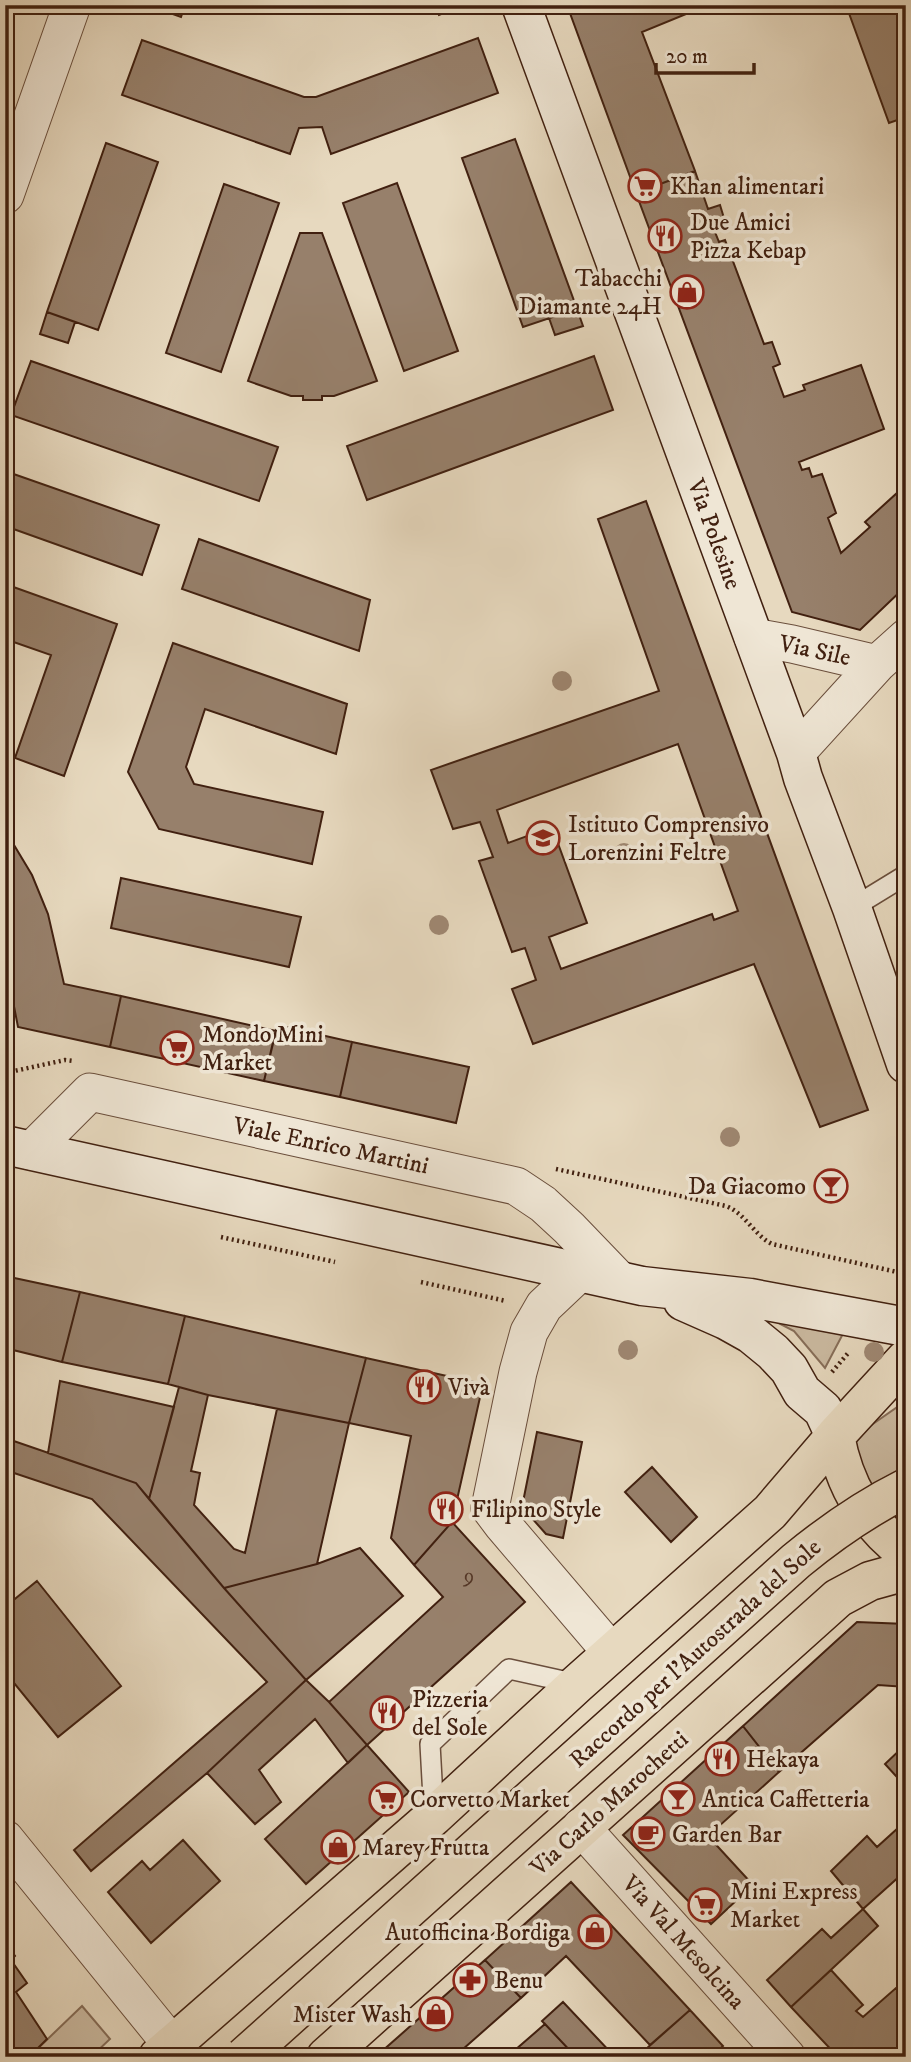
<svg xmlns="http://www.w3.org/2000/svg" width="911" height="2062" viewBox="0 0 911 2062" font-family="'IM FELL DW Pica',serif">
<rect width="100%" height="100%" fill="#e7d9bf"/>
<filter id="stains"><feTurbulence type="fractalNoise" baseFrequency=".00286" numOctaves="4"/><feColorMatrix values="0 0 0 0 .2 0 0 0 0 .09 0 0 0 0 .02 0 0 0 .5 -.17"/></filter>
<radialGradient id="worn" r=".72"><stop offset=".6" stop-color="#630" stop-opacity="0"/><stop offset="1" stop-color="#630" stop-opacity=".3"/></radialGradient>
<path fill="#cbbaa1" stroke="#866d58" stroke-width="2" d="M 767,1317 L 846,1328 L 825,1368 L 794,1331 Z
M 906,1401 L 906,1529 L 857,1466 L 850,1448 L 870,1426 Z
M 82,2006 L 110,2039 L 91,2057 L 29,2057 Z"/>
<path fill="#97806b" stroke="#412010" stroke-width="2" fill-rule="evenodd" d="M 153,5 L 185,5 L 181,17 L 153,7 Z
M 436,5 L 464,5 L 439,15 Z
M 567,5 L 708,5 L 642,32 L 695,171 L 636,193 Z
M 846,5 L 906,5 L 906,117 L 889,123 Z
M 478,38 L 498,93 L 331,154 L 322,127 L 299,128 L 290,154 L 122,95 L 142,40 L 304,97 L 316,97 Z
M 515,139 L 577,309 L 523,327 L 462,158 Z
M 106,143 L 158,162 L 98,330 L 47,312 Z
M 695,171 L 708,209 L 720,205 L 727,228 L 715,232 L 719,242 L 725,240 L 764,344 L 772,342 L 780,364 L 773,367 L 784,397 L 805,390 L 803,385 L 861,365 L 884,429 L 799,462 L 802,470 L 809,468 L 812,477 L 822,474 L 836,513 L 828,518 L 841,553 L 870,527 L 865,522 L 897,493 L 902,498 L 906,495 L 906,586 L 860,630 L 792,612 L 636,193 Z
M 397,183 L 458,351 L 404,371 L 343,203 Z
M 224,184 L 279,203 L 221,372 L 166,353 Z
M 300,233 L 322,233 L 377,381 L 334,396 L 322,396 L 322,400 L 303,400 L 303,396 L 291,396 L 248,381 Z
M 577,309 L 583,326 L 555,335 L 549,318 Z
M 47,312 L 75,322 L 68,343 L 40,334 Z
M 594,356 L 613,410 L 367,500 L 347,446 Z
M 31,361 L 278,447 L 259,501 L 11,415 Z
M 5,471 L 159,525 L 142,575 L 5,526 Z
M 646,501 L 868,1110 L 820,1127 L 754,964 L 533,1044 L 512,989 L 536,980 L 525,948 L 512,952 L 479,861 L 493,857 L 480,822 L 453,829 L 431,770 L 659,691 L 598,519 ZM 678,744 L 738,911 L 714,920 L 712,914 L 561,969 L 549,937 L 587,923 L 552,827 L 508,843 L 497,810 Z
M 199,539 L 370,600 L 359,651 L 182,589 Z
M 5,584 L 117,624 L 64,776 L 15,758 L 51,655 L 5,639 Z
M 173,643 L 347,704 L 336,754 L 205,709 L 186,767 L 194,784 L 323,812 L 312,864 L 159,829 L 128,772 Z
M 5,830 L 32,875 L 48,914 L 64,984 L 121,996 L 110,1047 L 18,1027 L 5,960 Z
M 121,878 L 301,917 L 289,967 L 111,928 Z
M 121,996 L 276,1031 L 264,1081 L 110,1047 Z
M 277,1025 L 352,1042 L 340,1097 L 264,1081 Z
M 352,1042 L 469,1067 L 456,1123 L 340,1097 Z
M 5,1276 L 80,1292 L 62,1362 L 13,1350 L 5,1345 Z
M 80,1292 L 185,1316 L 168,1384 L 62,1362 Z
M 185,1316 L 366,1358 L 349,1423 L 208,1395 L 168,1384 Z
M 366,1358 L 483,1384 L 452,1522 L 414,1565 L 391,1538 L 411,1436 L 349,1423 Z
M 60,1381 L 174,1407 L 149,1499 L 136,1483 L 48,1453 Z
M 179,1387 L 208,1395 L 191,1471 L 200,1473 L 194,1505 L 234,1549 L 245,1553 L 277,1409 L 349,1423 L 317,1564 L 224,1588 L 149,1499 Z
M 537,1432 L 582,1442 L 563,1538 L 546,1534 L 522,1507 Z
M 5,1438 L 136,1483 L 224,1588 L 306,1680 L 207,1773 L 91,1871 L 74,1850 L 267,1682 L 92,1499 L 5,1470 Z
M 652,1467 L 697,1517 L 671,1542 L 625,1492 Z
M 452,1522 L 525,1602 L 367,1745 L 329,1702 L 443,1597 L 414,1565 Z
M 360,1548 L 403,1596 L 306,1680 L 224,1588 L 317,1564 Z
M 37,1581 L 121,1686 L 58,1737 L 5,1672 L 5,1607 Z
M 857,1622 L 906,1624 L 906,1687 L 878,1685 L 779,1772 L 743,1726 Z
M 306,1680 L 329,1702 L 367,1745 L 348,1763 L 315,1719 L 259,1770 L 281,1802 L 255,1824 L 207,1773 Z
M 743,1726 L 779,1772 L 708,1836 L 753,1885 L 711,1924 L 623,1835 Z
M 906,1744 L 906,1787 L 885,1764 Z
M 367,1745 L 409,1792 L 306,1884 L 265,1839 Z
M 898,1828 L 906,1838 L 906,1881 L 901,1875 L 863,1909 L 831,1871 L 867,1836 L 877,1847 Z
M 183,1840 L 220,1881 L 151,1943 L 108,1892 L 142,1861 L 150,1870 Z
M 571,1882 L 690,2010 L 650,2045 L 566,1956 L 521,1998 L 485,1960 Z
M 863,1909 L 878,1926 L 791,2007 L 767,1980 L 822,1929 L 831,1938 Z
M 5,1942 L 15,1956 L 11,1960 L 27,1983 L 16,1992 L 47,2039 L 29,2057 L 5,2057 Z
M 485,1960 L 521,1998 L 454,2057 L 383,2057 L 380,2053 Z
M 831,1970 L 863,2005 L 856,2011 L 863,2017 L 896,1988 L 906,1997 L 906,2052 L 900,2057 L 838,2057 L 791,2007 Z
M 563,2002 L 615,2057 L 576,2057 L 542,2021 Z
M 690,2010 L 723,2046 L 712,2057 L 637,2057 Z
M 545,2024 L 576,2057 L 507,2057 Z"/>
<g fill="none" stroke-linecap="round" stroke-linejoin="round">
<defs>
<path id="lane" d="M 852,908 L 906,875
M 434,1816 L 430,1744 L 509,1669 L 577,1684"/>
<path id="street" d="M 5,195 L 72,5
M 753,637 L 792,644 L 877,664
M 796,753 L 877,664 L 906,638
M 31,1151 L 90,1092 L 516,1186 L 543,1204 L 569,1228 L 620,1281
M 580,1272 L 544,1306 L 529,1332 L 518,1372 L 490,1508 L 502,1524 L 612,1653
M 581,1827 L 787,2057
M 5,1839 L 172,2045"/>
<path id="secondary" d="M 521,5 L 796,753 L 803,778 L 852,908 L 906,1064
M 5,1145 L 642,1286 L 750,1298 L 906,1327
M 683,1301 L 726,1320 L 751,1334 L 773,1352 L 789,1369 L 802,1392 L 823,1410 L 835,1436"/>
<path id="primary" d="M 835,1436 C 844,1485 866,1523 906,1553
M 172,2045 L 434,1816 L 577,1684 L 770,1512 L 835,1436 L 906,1359
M 326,2057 L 838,1598 L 870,1581 L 906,1571"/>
<path id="highway" d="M 158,2057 L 172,2045"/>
</defs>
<use href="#lane" stroke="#6a4e3c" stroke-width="22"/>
<use href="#street" stroke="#6a4e3c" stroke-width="39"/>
<use href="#secondary" stroke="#412010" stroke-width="41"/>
<use href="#primary" stroke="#412010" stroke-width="41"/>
<use href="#highway" stroke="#412010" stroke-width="41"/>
<path stroke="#412010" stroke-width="4.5" stroke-dasharray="2 3.5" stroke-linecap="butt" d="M 5,1073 L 65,1060 L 73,1061
M 556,1169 L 726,1206 C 746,1214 754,1235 772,1244 L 906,1274
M 221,1237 L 335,1262
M 421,1282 L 506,1301
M 832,1372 L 849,1352"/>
<use href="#lane" stroke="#efe6d5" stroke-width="19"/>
<use href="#street" stroke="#efe6d5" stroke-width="37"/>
<use href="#secondary" stroke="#efe6d5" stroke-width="38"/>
<use href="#primary" stroke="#e7d9bf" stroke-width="38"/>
<use href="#highway" stroke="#e7d9bf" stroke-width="38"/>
<defs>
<path id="highway-bridge" d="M 244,2057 L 796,1561 C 830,1533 866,1508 906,1488"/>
</defs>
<use href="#highway-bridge" stroke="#412010" stroke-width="41" stroke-linecap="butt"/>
<use href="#highway-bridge" stroke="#e7d9bf" stroke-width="38"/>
</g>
<g fill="#9f8873">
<circle cx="562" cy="681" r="10"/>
<circle cx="624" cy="853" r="10"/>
<circle cx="439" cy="925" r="10"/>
<circle cx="730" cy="1137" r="10"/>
<circle cx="628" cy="1350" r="10"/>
<circle cx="874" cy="1352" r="10"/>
</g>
<defs>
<symbol id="supermarket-ring" viewBox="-11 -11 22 22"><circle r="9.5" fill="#efe6d5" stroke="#8f2418" stroke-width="1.5"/><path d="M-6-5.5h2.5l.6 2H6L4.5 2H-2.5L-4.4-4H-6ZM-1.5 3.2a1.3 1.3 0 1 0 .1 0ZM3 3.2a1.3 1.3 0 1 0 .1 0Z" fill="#8f2418"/></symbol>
<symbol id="restaurant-ring" viewBox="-11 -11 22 22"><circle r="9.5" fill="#efe6d5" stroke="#8f2418" stroke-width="1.5"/><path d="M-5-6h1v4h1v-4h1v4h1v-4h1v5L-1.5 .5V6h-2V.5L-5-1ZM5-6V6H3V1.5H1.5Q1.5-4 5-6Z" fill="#8f2418"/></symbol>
<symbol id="shop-ring" viewBox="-11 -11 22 22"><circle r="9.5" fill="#efe6d5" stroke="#8f2418" stroke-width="1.5"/><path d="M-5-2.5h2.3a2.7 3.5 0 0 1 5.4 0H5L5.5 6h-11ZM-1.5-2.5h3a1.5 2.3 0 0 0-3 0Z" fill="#8f2418"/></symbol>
<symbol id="school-ring" viewBox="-11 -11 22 22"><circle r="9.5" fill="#efe6d5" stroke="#8f2418" stroke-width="1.5"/><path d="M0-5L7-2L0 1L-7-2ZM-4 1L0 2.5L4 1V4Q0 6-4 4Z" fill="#8f2418"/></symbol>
<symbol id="bar-ring" viewBox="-11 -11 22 22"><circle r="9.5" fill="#efe6d5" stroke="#8f2418" stroke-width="1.5"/><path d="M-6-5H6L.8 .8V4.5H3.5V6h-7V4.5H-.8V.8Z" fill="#8f2418"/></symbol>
<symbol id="cafe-ring" viewBox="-11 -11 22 22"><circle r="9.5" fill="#efe6d5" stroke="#8f2418" stroke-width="1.5"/><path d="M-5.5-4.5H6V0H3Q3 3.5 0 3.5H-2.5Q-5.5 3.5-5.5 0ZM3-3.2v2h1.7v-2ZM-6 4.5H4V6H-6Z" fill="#8f2418"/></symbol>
<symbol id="pharmacy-ring" viewBox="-11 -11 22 22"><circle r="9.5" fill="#efe6d5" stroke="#8f2418" stroke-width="1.5"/><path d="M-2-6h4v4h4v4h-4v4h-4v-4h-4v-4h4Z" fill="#8f2418"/></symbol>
</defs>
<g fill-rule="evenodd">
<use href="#supermarket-ring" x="626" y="167" width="38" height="38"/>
<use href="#restaurant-ring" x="646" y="217" width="38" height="38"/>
<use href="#shop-ring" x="668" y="273" width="38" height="38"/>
<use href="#school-ring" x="524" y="819" width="38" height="38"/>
<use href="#supermarket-ring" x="158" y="1029" width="38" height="38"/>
<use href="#bar-ring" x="812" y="1167" width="38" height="38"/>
<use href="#restaurant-ring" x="405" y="1368" width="38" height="38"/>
<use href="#restaurant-ring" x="427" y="1490" width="38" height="38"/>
<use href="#restaurant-ring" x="368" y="1694" width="38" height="38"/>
<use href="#restaurant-ring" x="703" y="1740" width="38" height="38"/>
<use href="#supermarket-ring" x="367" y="1780" width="38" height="38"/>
<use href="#bar-ring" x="659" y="1780" width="38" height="38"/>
<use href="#cafe-ring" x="629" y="1815" width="38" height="38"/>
<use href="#shop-ring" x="319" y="1828" width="38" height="38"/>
<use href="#supermarket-ring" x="686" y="1886" width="38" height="38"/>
<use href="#shop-ring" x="576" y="1913" width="38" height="38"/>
<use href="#pharmacy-ring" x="451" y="1961" width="38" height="38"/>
<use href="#shop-ring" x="417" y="1995" width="38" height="38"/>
</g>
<g text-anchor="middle" stroke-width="7" stroke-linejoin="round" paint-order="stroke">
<g font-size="21" fill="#563827">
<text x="469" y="1583">9</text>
</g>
<g font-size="24" fill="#412010" stroke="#efe6d5" text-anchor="start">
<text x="670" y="194">Khan alimentari</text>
<text x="690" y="230">Due Amici<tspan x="690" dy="28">Pizza Kebap</tspan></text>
<text x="662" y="286" text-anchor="end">Tabacchi<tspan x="662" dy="28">Diamante 24H</tspan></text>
<text x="568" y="832">Istituto Comprensivo<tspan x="568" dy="28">Lorenzini Feltre</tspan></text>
<text x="202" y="1042">Mondo Mini<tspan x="202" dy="28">Market</tspan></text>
<text x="806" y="1194" text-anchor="end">Da Giacomo</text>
<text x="448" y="1395">Vivà</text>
<text x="471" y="1517">Filipino Style</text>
<text x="412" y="1707">Pizzeria<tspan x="412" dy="28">del Sole</tspan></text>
<text x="746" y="1767">Hekaya</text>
<text x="410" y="1807">Corvetto Market</text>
<text x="702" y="1807">Antica Caffetteria</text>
<text x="672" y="1842">Garden Bar</text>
<text x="362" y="1855">Marey Frutta</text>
<text x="730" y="1899">Mini Express<tspan x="730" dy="28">Market</tspan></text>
<text x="570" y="1940" text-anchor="end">Autofficina Bordiga</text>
<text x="494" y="1988">Benu</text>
<text x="412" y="2022" text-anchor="end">Mister Wash</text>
</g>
<g font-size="24" fill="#412010" stroke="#efe6d5">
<text transform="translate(715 534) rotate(70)" y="8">Via Polesine</text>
<text transform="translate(815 650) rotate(12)" y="8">Via Sile</text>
<text transform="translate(331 1145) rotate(12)" y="8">Viale Enrico Martini</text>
<text transform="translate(695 1653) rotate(-42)" y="8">Raccordo per l'Autostrada del Sole</text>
<text transform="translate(609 1803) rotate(-42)" y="8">Via Carlo Marochetti</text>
<text transform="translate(684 1942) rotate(48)" y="8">Via Val Mesolcina</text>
</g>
</g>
<rect width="911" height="2062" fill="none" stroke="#e7d9bf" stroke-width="28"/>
<rect x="7" y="7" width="897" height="2048" fill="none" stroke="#412010" stroke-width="3.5"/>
<rect x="14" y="14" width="883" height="2034" fill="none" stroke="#412010" stroke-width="2"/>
<path d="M656 63v10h98v-10" fill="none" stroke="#412010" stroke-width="3.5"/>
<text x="666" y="63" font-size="21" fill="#412010" stroke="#efe6d5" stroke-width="5" paint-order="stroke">20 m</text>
<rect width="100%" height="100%" filter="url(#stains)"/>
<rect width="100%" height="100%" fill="url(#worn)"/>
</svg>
